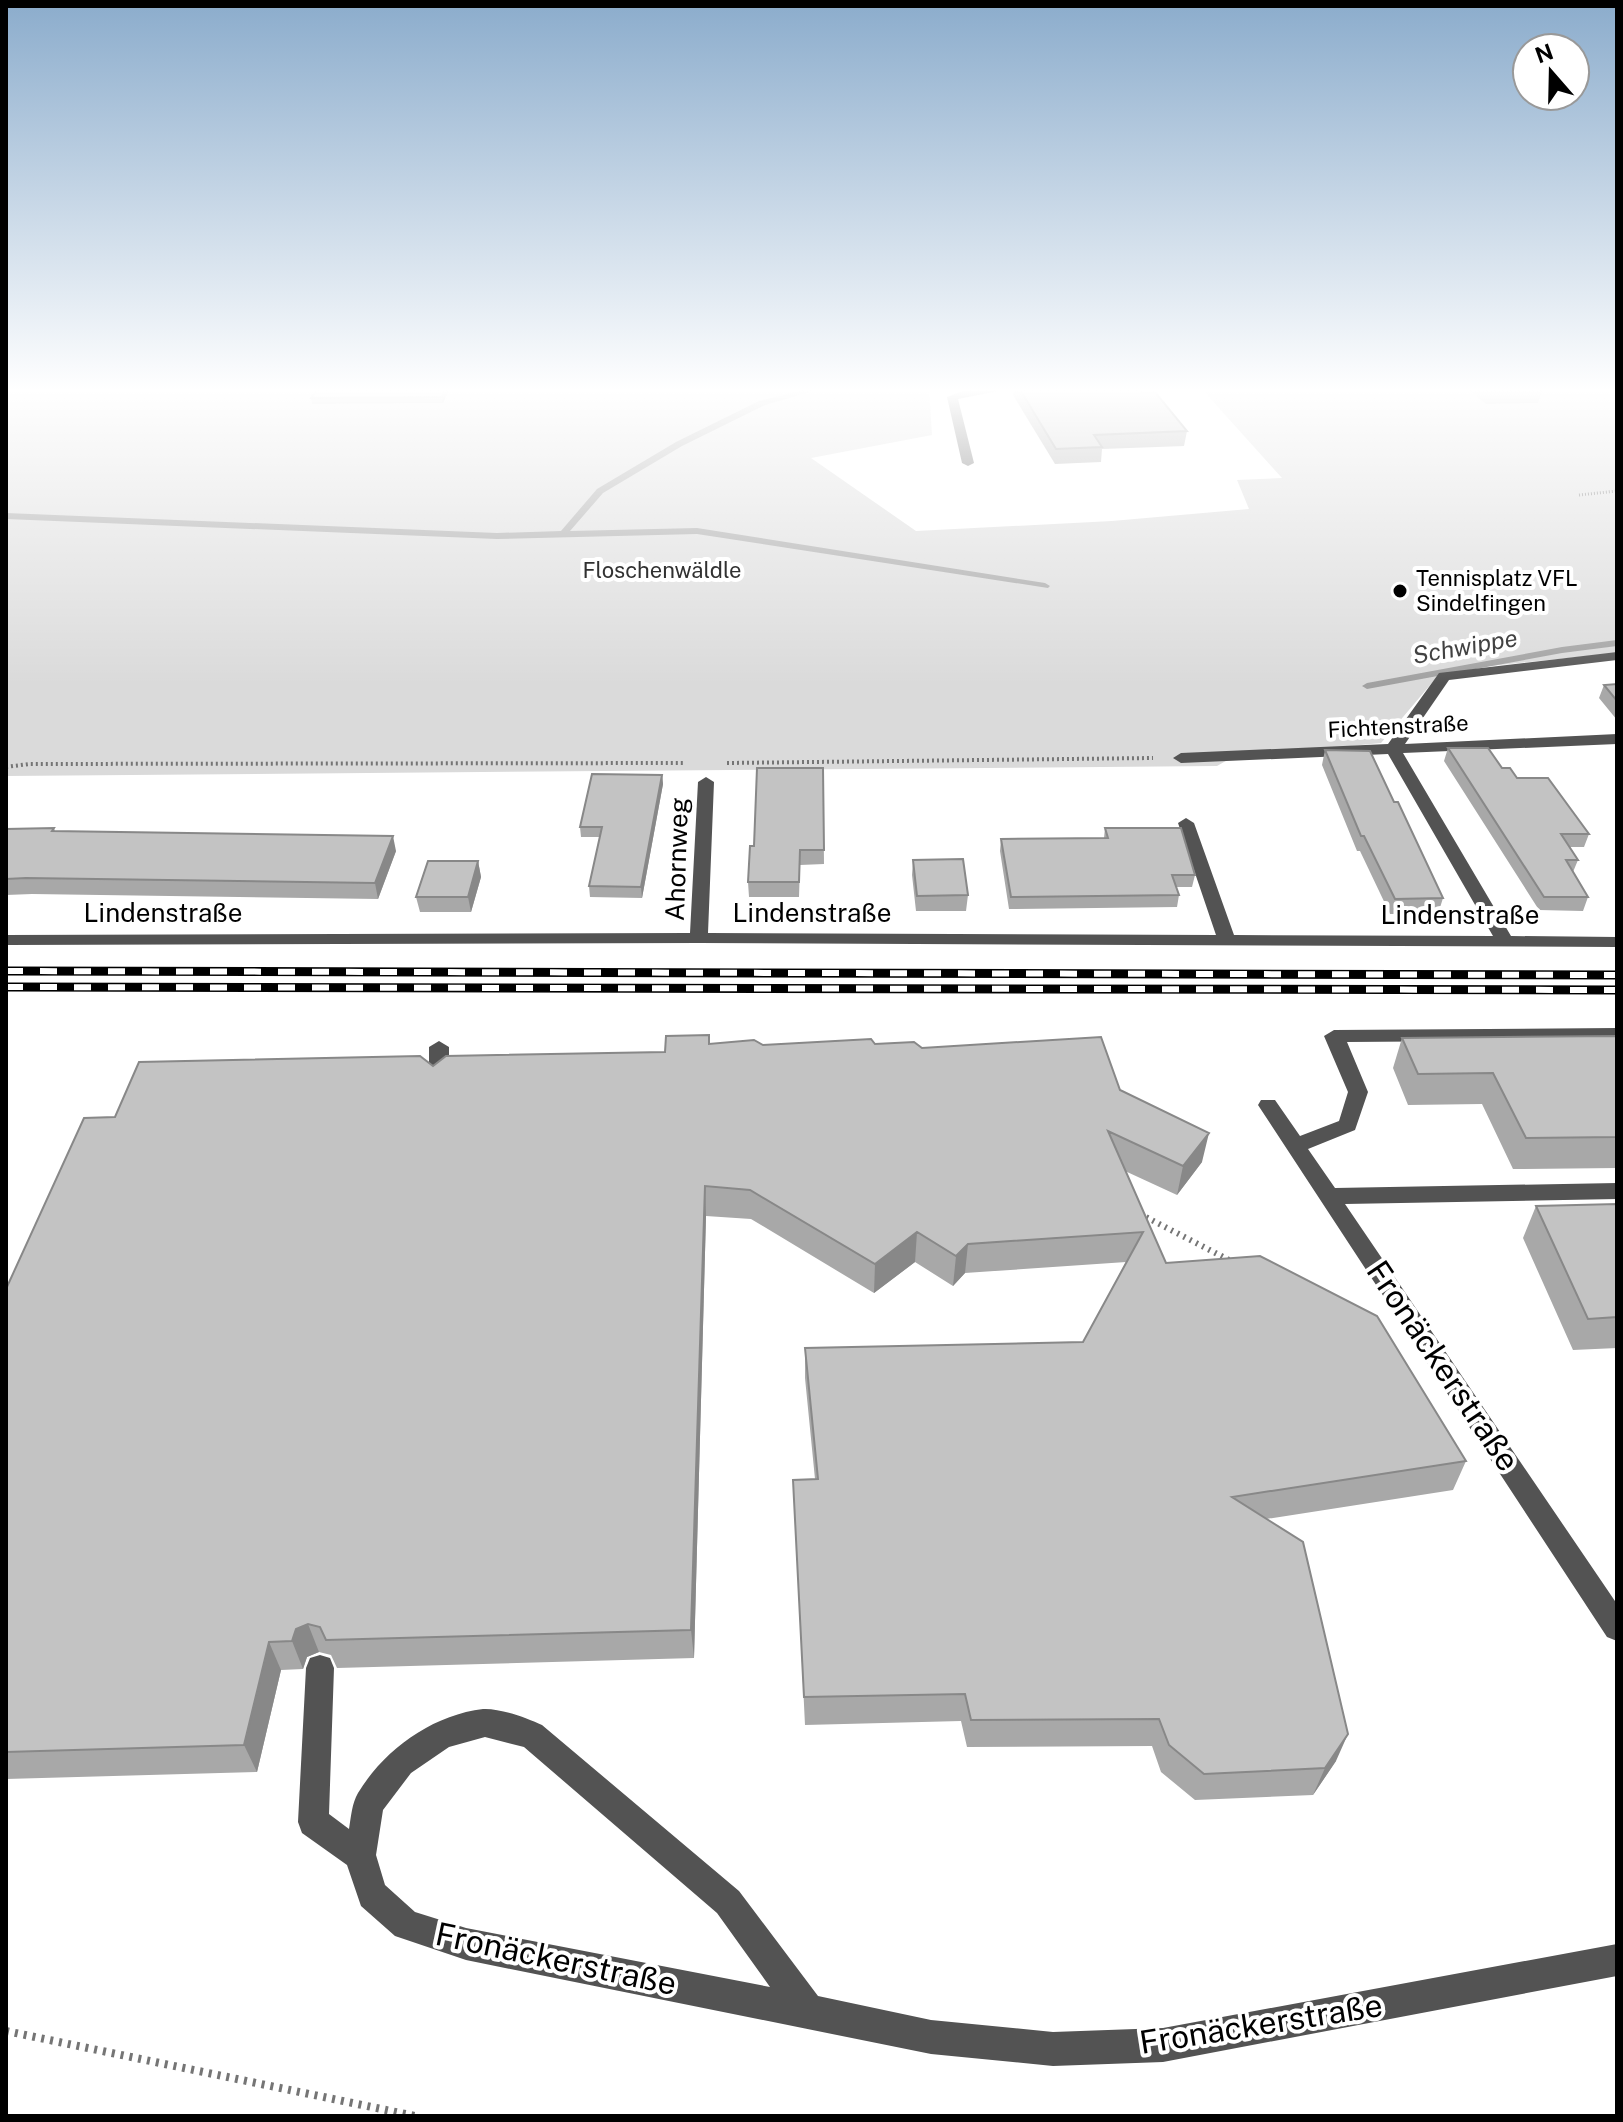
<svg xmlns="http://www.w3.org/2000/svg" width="1623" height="2122" viewBox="0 0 1623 2122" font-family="'Public Sans',sans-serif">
<rect width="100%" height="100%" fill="#fff"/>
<path fill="#dadada" d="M 6,388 L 929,388 L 932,435 L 811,458 L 916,531 L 1112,521 L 1249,509 L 1237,480 L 1282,478 L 1201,388 L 1617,389 L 1617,653 L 1442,671 L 1381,743 L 1231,758 L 1217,766 L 6,776 Z"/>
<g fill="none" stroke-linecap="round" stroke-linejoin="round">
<path fill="#a1a1a1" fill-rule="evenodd" d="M 811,388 L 824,388 L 765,405 L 682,446 L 603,493 L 570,531 L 697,528 L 1045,583 L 1050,586 L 1048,588 L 697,534 L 497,539 L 6,519 L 6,513 L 497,533 L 561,531 L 597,489 L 676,442 L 759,401 Z
M 1617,640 L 1617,646 L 1562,653 L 1367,689 L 1362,686 L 1367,683 L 1562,647 Z"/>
<path stroke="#757575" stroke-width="3" stroke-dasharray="1 2" stroke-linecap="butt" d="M 1579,495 L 1617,491"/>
<path stroke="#757575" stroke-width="4" stroke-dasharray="2 3" stroke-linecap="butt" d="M 727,763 L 1153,758
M 6,767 L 29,764 L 685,763"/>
<path stroke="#757575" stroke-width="6" stroke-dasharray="2 5" stroke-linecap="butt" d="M 1140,1214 L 1231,1261"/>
<path stroke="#757575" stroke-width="8" stroke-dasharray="3 6" stroke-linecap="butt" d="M 6,2031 L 415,2116"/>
<path fill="#535353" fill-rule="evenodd" d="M 970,388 L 1013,388 L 958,399 L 974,463 L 968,466 L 962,463 L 947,397 Z
M 1617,652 L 1617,660 L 1449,680 L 1405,744 L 1617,734 L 1617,744 L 1403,753 L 1511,936 L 1617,937 L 1617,947 L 699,943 L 6,945 L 6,935 L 690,933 L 698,782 L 706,777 L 714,782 L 708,933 L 1216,935 L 1178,823 L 1186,818 L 1194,823 L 1234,935 L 1493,936 L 1388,754 L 1181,763 L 1173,758 L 1181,753 L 1388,744 L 1439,673 Z
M 1617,1028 L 1617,1040 L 1347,1042 L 1368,1092 L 1355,1130 L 1308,1149 L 1335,1188 L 1617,1183 L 1617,1199 L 1345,1204 L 1617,1604 L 1617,1641 L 1607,1637 L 1258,1105 L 1261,1100 L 1275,1100 L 1300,1136 L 1339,1121 L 1348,1092 L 1324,1036 L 1334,1030 Z
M 439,1041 L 449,1047 L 449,1085 L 439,1092 L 429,1085 L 429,1047 Z
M 320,1655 L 330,1658 L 334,1668 L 329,1814 L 349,1829 C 351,1817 352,1803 358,1793 C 384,1750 432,1715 483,1709 C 500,1708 527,1718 542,1725 L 739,1891 L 818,1996 L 931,2020 L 1053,2032 L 1163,2028 L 1617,1944 L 1617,1976 L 1163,2062 L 1053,2066 L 931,2054 L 466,1960 L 395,1936 L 361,1906 L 347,1865 L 302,1833 L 298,1822 L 306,1668 L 310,1658 ZM 485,1737 L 524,1747 L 717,1913 L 770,1987 L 466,1928 L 415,1912 L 385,1885 L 376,1855 L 383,1810 L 411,1773 L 449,1747 Z"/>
<defs>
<path id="rail" d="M 6,971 L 1617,975
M 6,987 L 1617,990"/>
</defs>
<use href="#rail" stroke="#000" stroke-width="9"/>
<use href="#rail" stroke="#fff" stroke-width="6" stroke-dasharray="17" stroke-linecap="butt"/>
</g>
<path fill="#a8a8a8" d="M 450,388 L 443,403 L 312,404 L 311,398 Z
M 1014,388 L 1140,388 L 1143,393 L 1187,431 L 1184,446 L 1102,449 L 1101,462 L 1055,464 L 1013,395 Z
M 1467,388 L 1540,388 L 1542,391 L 1538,403 L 1486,404 Z
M 1617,684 L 1617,720 L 1599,698 L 1604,685 Z
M 1448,748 L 1502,768 L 1589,834 L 1584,847 L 1570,847 L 1578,860 L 1573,872 L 1588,897 L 1583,911 L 1539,910 L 1444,761 Z
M 1325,750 L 1394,802 L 1443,898 L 1438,914 L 1390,914 L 1360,851 L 1357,851 L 1322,765 Z
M 823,768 L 824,864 L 800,865 L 799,897 L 749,897 L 748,882 L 754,846 Z
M 662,775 L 663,784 L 642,898 L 590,897 L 589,886 L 600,837 L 581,837 L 580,827 Z
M 54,828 L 55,831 L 396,851 L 378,899 L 32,894 L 6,895 L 6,829 Z
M 1105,828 L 1195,875 L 1192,887 L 1176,887 L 1179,895 L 1177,907 L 1009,909 L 1000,851 L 1001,839 L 1104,838 Z
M 913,860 L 968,895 L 966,911 L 916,911 L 912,875 Z
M 478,861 L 481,877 L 471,912 L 420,912 L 416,897 Z
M 1617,1036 L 1617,1168 L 1513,1169 L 1482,1104 L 1408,1105 L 1393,1068 L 1402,1038 Z
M 710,1044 L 763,1045 L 875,1044 L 922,1048 L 1120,1090 L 1202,1162 L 1177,1195 L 1125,1171 L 1166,1263 L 1466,1461 L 1453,1490 L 1266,1519 L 1336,1761 L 1313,1795 L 1195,1800 L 1161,1772 L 1152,1746 L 967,1747 L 961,1721 L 805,1725 L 793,1480 L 815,1479 L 805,1378 L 805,1348 L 1083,1342 L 1126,1262 L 965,1273 L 953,1286 L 915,1262 L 874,1293 L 751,1219 L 706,1216 L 694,1658 L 337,1668 L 331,1655 L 319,1652 L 307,1657 L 303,1669 L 281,1670 L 257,1772 L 6,1779 L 6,1289 L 115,1117 L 433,1066 L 665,1052 Z
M 1617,1204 L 1617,1348 L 1573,1350 L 1523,1238 L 1536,1206 Z"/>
<path fill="#888" d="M 446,388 L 450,388 L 443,403 L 442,397 Z
M 662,775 L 663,784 L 642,898 L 641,887 Z
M 393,836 L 396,851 L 378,899 L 375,883 Z
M 478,861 L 481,877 L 471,912 L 468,897 Z
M 1209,1133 L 1202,1162 L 1177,1195 L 1183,1166 Z
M 705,1186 L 706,1216 L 694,1658 L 691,1630 Z
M 917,1232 L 915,1262 L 874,1293 L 875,1264 Z
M 968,1244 L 965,1273 L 953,1286 L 956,1256 Z
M 308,1624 L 319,1652 L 307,1657 L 303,1669 L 292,1641 L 296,1629 Z
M 269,1642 L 281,1670 L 257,1772 L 244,1745 Z
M 1348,1734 L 1336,1761 L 1313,1795 L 1325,1768 Z"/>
<path fill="#c3c3c3" stroke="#888" stroke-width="2" d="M 318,388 L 446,388 L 442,397 L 311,398 Z
M 1019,388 L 1140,388 L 1143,393 L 1155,392 L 1187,431 L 1094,435 L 1102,447 L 1056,449 Z
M 1484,388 L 1540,388 L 1542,391 L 1489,392 Z
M 1617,684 L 1617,701 L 1604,685 Z
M 1448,748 L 1488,748 L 1502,768 L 1510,768 L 1517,778 L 1548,778 L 1589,834 L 1561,834 L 1578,860 L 1566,860 L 1588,897 L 1544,897 Z
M 1325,750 L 1370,751 L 1394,802 L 1398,802 L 1443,898 L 1395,899 L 1364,836 L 1361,836 Z
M 757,768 L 823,768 L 824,850 L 800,850 L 799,882 L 748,882 L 750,846 L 754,846 Z
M 592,774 L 662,775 L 641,887 L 589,886 L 602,827 L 580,827 Z
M 54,828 L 52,831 L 393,836 L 375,883 L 26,878 L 6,879 L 6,829 Z
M 1105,828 L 1181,828 L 1195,875 L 1172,875 L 1179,895 L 1011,897 L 1001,839 L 1108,838 Z
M 963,859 L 968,895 L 917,896 L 913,860 Z
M 428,861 L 478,861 L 468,897 L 416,897 Z
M 709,1035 L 709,1044 L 754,1040 L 763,1045 L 871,1039 L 875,1044 L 914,1042 L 922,1048 L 1101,1037 L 1120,1090 L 1209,1133 L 1183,1166 L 1108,1131 L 1166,1263 L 1260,1256 L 1377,1316 L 1466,1461 L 1232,1497 L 1303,1542 L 1348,1734 L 1325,1768 L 1204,1774 L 1169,1745 L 1159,1719 L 971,1720 L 965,1694 L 804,1697 L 793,1480 L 818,1479 L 805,1348 L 1083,1342 L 1143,1232 L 968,1244 L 956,1256 L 917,1232 L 875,1264 L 750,1190 L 705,1186 L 691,1630 L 326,1640 L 320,1627 L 308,1624 L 296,1629 L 292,1641 L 269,1642 L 244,1745 L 6,1752 L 6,1289 L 84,1118 L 115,1117 L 139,1062 L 420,1056 L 433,1066 L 446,1056 L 665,1052 L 666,1036 Z
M 1617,1036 L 1617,1137 L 1526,1138 L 1493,1073 L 1418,1074 L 1402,1038 Z
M 1617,1204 L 1617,1317 L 1588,1319 L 1536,1206 Z"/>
<linearGradient id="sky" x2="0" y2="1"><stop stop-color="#8baccc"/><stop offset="0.57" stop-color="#fff"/><stop offset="1" stop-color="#fff" stop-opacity="0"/></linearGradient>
<rect width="1623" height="685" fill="url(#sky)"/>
<circle fill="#000" stroke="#fff" stroke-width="3" cx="1400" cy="591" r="8"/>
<g text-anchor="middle" stroke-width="8" stroke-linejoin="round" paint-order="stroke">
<g font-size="22" fill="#313131" stroke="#fff">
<text x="662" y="578">Floschenwäldle</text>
</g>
<g font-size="22" fill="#000" stroke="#fff" text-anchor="start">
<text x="1416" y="586">Tennisplatz VFL<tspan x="1416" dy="25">Sindelfingen</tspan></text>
</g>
<g font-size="22" fill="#000" stroke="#fff">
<text transform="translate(1398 726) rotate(-3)" y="8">Fichtenstraße</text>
</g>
<g font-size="24" font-style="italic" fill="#424242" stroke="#fff">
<text transform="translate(1465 647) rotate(-10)" y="8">Schwippe</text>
</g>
<g font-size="26" fill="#000" stroke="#fff">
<text transform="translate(677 859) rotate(-88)" y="9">Ahornweg</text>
<text x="163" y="922">Lindenstraße</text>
<text x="812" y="922">Lindenstraße</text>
<text x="1460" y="924">Lindenstraße</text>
</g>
<g font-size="32" fill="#000" stroke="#fff">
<text transform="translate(1443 1366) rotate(56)" y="11">Fronäckerstraße</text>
<text transform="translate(556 1959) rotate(12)" y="11">Fronäckerstraße</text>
<text transform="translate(1261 2024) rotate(-9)" y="11">Fronäckerstraße</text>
</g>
</g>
<rect width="1623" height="2122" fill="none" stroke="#000000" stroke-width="16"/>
<g transform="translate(1551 72) rotate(340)"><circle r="38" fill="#ffffff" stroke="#999999" stroke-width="2"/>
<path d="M0-6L14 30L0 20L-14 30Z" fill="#000000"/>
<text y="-12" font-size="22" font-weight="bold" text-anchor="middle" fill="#000000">N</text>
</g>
</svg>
